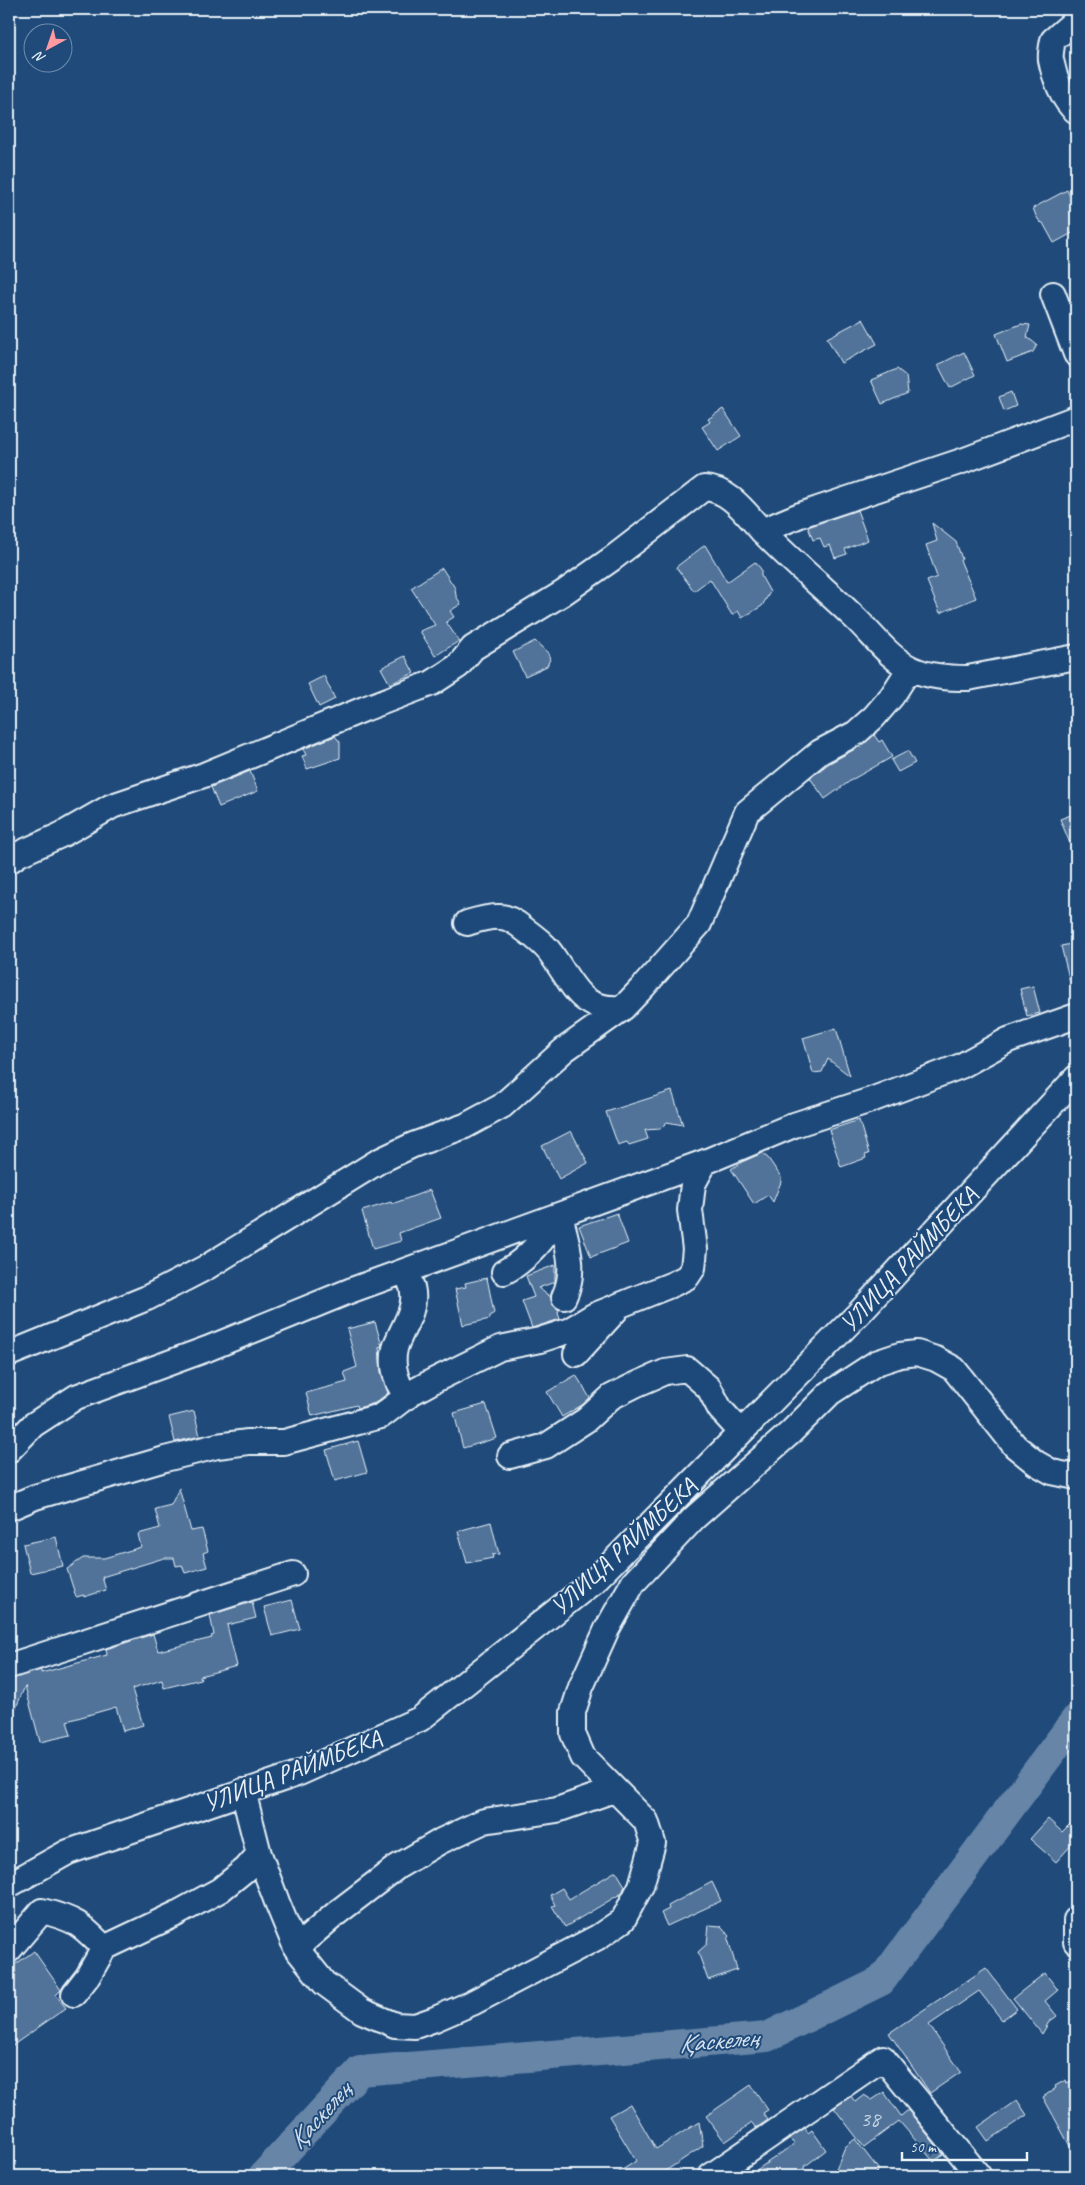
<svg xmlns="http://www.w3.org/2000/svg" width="1085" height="2185" viewBox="0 0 1085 2185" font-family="Caveat,sans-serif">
<rect width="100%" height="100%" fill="#1f4a7a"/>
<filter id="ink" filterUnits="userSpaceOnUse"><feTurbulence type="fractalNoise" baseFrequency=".02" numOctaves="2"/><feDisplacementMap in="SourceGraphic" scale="10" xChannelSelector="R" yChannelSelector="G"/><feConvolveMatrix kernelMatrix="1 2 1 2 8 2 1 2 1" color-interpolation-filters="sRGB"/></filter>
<g filter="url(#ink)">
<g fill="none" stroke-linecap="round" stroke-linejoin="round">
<path stroke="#6685a7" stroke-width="30" d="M 263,2176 L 360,2071 L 767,2037 L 881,1981 L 1076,1719"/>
</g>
<path fill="#517399" stroke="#e8f1f8" d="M 1067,190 L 1076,208 L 1076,231 L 1054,243 L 1043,223 L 1040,222 L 1036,216 L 1033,208 Z
M 863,319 L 877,344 L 841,363 L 827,338 Z
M 1021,324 L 1030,325 L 1027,337 L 1037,345 L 1033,352 L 1007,362 L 996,334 Z
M 964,352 L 975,375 L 950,388 L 938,365 Z
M 897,369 L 906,376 L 908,393 L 882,404 L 871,380 Z
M 1011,392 L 1016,406 L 1004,411 L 999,397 Z
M 723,409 L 741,436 L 718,451 L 702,427 L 710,422 L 708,419 Z
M 857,510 L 868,540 L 845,549 L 847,554 L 835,558 L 830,545 L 824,547 L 820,538 L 813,540 L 808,527 Z
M 932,523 L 956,542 L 962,559 L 960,560 L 976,598 L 940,613 L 927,581 L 937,577 L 926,545 L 937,541 Z
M 705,545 L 727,582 L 755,562 L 761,569 L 761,576 L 770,592 L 762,606 L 742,618 L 738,611 L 732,615 L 710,579 L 694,591 L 676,567 Z
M 442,568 L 455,588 L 456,596 L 461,604 L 450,611 L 454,617 L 446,622 L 459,641 L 435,656 L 420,631 L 435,625 L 411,588 Z
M 535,641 L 548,653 L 550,659 L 547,666 L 525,676 L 513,652 Z
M 405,656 L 414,673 L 390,684 L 381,668 Z
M 324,676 L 335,699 L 319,707 L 308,684 Z
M 874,735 L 879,742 L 882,740 L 892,757 L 853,779 L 825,799 L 810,778 L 828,764 L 862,745 Z
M 335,736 L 340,742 L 340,758 L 307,769 L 302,756 L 306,755 L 303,749 Z
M 908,751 L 915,763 L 898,772 L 891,760 Z
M 250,771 L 258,791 L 219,807 L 211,787 Z
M 1076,813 L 1076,858 L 1060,819 Z
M 1076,943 L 1076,985 L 1071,986 L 1061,946 Z
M 1033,986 L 1040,1013 L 1027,1016 L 1020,989 Z
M 836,1028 L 850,1076 L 828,1059 L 822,1072 L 813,1073 L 803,1038 Z
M 672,1091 L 683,1125 L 667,1122 L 660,1129 L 645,1130 L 648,1139 L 629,1145 L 627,1142 L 618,1145 L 606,1112 Z
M 859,1120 L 869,1154 L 865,1155 L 866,1158 L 841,1167 L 829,1130 Z
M 571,1131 L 588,1163 L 559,1179 L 542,1146 Z
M 762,1153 L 768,1158 L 781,1177 L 781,1182 L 773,1202 L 768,1195 L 754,1204 L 731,1169 L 742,1162 Z
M 430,1190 L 441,1218 L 399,1233 L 401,1241 L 373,1249 L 362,1211 L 391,1202 L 392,1204 Z
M 617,1213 L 628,1243 L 591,1257 L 579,1226 Z
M 555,1265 L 555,1282 L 538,1288 L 551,1297 L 553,1305 L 559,1310 L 558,1313 L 560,1319 L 532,1328 L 522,1301 L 534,1297 L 526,1276 Z
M 487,1278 L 494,1313 L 490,1316 L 490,1319 L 463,1325 L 455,1289 L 466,1287 L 465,1283 Z
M 375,1322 L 382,1346 L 379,1347 L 381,1372 L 388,1393 L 375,1403 L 358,1408 L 357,1405 L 312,1416 L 306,1393 L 347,1382 L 344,1372 L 357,1367 L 347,1329 Z
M 576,1375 L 590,1398 L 582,1405 L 562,1417 L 547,1392 Z
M 486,1404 L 497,1438 L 463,1448 L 454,1413 Z
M 194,1411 L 200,1436 L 175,1442 L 169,1417 Z
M 358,1441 L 367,1472 L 335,1481 L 326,1450 Z
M 179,1488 L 191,1531 L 202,1529 L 208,1551 L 203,1553 L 207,1567 L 185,1573 L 182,1565 L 176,1566 L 174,1558 L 164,1558 L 102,1577 L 106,1590 L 84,1597 L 84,1595 L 76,1597 L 67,1569 L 83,1558 L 104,1558 L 141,1547 L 138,1534 L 160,1528 L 155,1509 L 171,1505 Z
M 491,1522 L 499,1554 L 492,1555 L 493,1558 L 467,1563 L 458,1531 Z
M 56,1537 L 63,1566 L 30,1573 L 23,1544 Z
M 292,1600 L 300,1629 L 272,1636 L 264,1607 Z
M 252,1602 L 256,1618 L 227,1625 L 237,1666 L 200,1676 L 201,1679 L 164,1688 L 162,1680 L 132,1689 L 143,1725 L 123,1731 L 116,1707 L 67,1721 L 71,1735 L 40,1742 L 25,1686 L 9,1725 L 9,1679 L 41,1670 L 41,1673 L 107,1655 L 106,1649 L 153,1634 L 158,1651 L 212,1638 L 211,1636 L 214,1635 L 210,1615 Z
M 1076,1818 L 1076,1840 L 1056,1862 L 1030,1839 L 1048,1819 L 1062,1832 Z
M 616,1871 L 625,1886 L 622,1893 L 565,1927 L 552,1906 L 555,1905 L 550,1895 L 562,1888 L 569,1899 Z
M 712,1882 L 721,1901 L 667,1926 L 661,1913 L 669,1909 L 668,1906 Z
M 709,1925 L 721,1926 L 730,1936 L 728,1939 L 737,1970 L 708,1980 L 698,1952 L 707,1944 Z
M 34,1951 L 61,1990 L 56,1995 L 66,2008 L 9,2048 L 9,1969 Z
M 986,1968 L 1017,2009 L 1002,2020 L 979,1991 L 929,2025 L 961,2072 L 930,2093 L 889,2033 Z
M 1045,1973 L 1058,1990 L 1045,2001 L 1057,2016 L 1049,2022 L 1042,2034 L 1013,1998 Z
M 1076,2078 L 1076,2157 L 1043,2097 L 1056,2088 L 1055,2086 L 1066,2080 L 1067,2083 Z
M 751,2085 L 768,2110 L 763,2113 L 768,2120 L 756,2128 L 752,2123 L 725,2142 L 706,2116 Z
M 884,2092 L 901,2116 L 908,2110 L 943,2154 L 934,2162 L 899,2121 L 864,2147 L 834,2108 L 851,2096 L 855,2102 L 864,2095 L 872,2100 Z
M 1017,2100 L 1027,2115 L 988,2141 L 978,2127 Z
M 630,2104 L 656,2149 L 699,2122 L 703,2146 L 658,2176 L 613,2176 L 636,2161 L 609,2116 Z
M 805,2128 L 808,2133 L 812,2130 L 826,2150 L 804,2167 L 804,2176 L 748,2176 L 794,2144 L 790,2138 Z
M 855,2139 L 879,2170 L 873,2176 L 833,2176 L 845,2147 Z"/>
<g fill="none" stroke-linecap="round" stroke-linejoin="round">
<defs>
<path id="minor" d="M 1076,20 L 1053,40 C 1052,46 1050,54 1051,60 C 1054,76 1063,101 1076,111
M 1053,294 L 1076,354
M 762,531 L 800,515 L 965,460 L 1076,418
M 9,861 L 19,854 L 63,834 L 112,806 L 204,775 L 364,709 L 432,683 L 458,666 L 473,648 L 563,593 L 613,558 L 704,488 C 730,489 746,514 763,532 C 792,562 825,589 855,618 C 872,634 890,659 912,669 C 929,677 949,678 968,678 L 1076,657
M 467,923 C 477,920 489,916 500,917 C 508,917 518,924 524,929 C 535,937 547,946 554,958 C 575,988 581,1011 623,1008
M 560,1215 C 567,1243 577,1270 564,1297
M 406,1271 C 408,1278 413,1286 413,1293 C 415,1309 405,1324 399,1338 C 389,1357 394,1381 407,1397
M 504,1272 C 528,1260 545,1237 560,1215
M 9,1354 L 147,1298 L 207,1267 L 379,1161 L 413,1145 L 465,1126 L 502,1106 L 564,1050 L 623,1008 L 644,986 L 699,924 L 747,812 L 820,752 L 856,733 L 874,717 L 892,696 L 910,668
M 576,1354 L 616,1310
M 9,1450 L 33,1425 L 76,1397 L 207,1349 L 352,1290 L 705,1162 L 794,1125 L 871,1100 L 961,1066 L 1008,1040 L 1076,1016
M 510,1456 L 546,1446 L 586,1420 L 611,1397 L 635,1385 L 665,1372 L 687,1369 L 709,1388 L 720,1409 L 741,1432
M 9,1508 L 35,1497 L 165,1459 L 217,1446 L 248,1442 L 284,1442 L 381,1416 L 411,1393 L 433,1381 L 500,1348 L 540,1340 L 568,1331 L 593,1316 L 673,1284 L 687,1277 L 693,1268 L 695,1249 L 690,1210 L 693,1184 L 705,1162
M 9,1666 L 293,1574
M 243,1791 L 259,1854 L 277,1902 L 296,1948 L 324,1983 L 362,2011 L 395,2025 L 415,2026 L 435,2019 L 472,2003 L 598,1937 L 623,1920 L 641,1886 L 653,1843 L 646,1821 L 583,1757 L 573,1734 L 573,1712 L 581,1687 L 607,1629 L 633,1583 L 694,1518 L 790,1433 L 830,1393 L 876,1363 L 900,1355 L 917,1353 L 936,1359 L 954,1369 L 1015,1446 L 1036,1463 L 1052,1472 L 1076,1477
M 9,1885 L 68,1852 L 297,1774 L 420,1719 L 594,1581 L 860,1312 L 1076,1078
M 1076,1920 L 1076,1942
M 296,1948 L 338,1912 L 397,1867 L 441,1841 L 484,1821 L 557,1810 L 614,1790
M 9,1950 L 42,1911 C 75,1919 81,1924 104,1948
M 74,1994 L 88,1976 L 104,1948 L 176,1914 L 220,1890 L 246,1869 L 259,1854
M 711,2176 L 883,2058 L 979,2176"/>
</defs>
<use href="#minor" stroke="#e8f1f8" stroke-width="28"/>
<use href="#minor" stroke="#1f4a7a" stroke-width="24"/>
</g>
</g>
<g text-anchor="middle" stroke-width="4" stroke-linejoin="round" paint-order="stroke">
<g font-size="22" fill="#c2d2e0">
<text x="870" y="2126">38</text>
</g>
<g font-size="25" fill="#e8f1f8" stroke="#1f4a7a">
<text transform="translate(908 1259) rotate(-47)" y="9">УЛИЦА РАЙМБЕКА</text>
<text transform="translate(623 1546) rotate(-43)" y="9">УЛИЦА РАЙМБЕКА</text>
<text transform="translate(292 1770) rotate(-21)" y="9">УЛИЦА РАЙМБЕКА</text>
</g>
<g font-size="26" font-style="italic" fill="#d4e1ec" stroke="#1f4a7a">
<text transform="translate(718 2040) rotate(-5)" y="9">Қаскелең</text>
<text transform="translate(319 2115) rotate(-48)" y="9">Қаскелең</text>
</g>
</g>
<rect width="1085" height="2185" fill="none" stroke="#1f4a7a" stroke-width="30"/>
<rect x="15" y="15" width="1055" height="2155" fill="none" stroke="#e8f1f8" stroke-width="2" filter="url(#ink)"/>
<g transform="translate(48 48) rotate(220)"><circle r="24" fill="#1f4a7a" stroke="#6f8dac"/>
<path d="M0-4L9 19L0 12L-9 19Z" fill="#ff9aa2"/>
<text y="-8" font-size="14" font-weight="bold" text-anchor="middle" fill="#e8f1f8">N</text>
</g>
<path d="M902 2152v8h125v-8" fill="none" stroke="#e8f1f8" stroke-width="2.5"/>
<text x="910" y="2152" font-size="15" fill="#e8f1f8" stroke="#1f4a7a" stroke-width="4" paint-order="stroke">50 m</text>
</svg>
